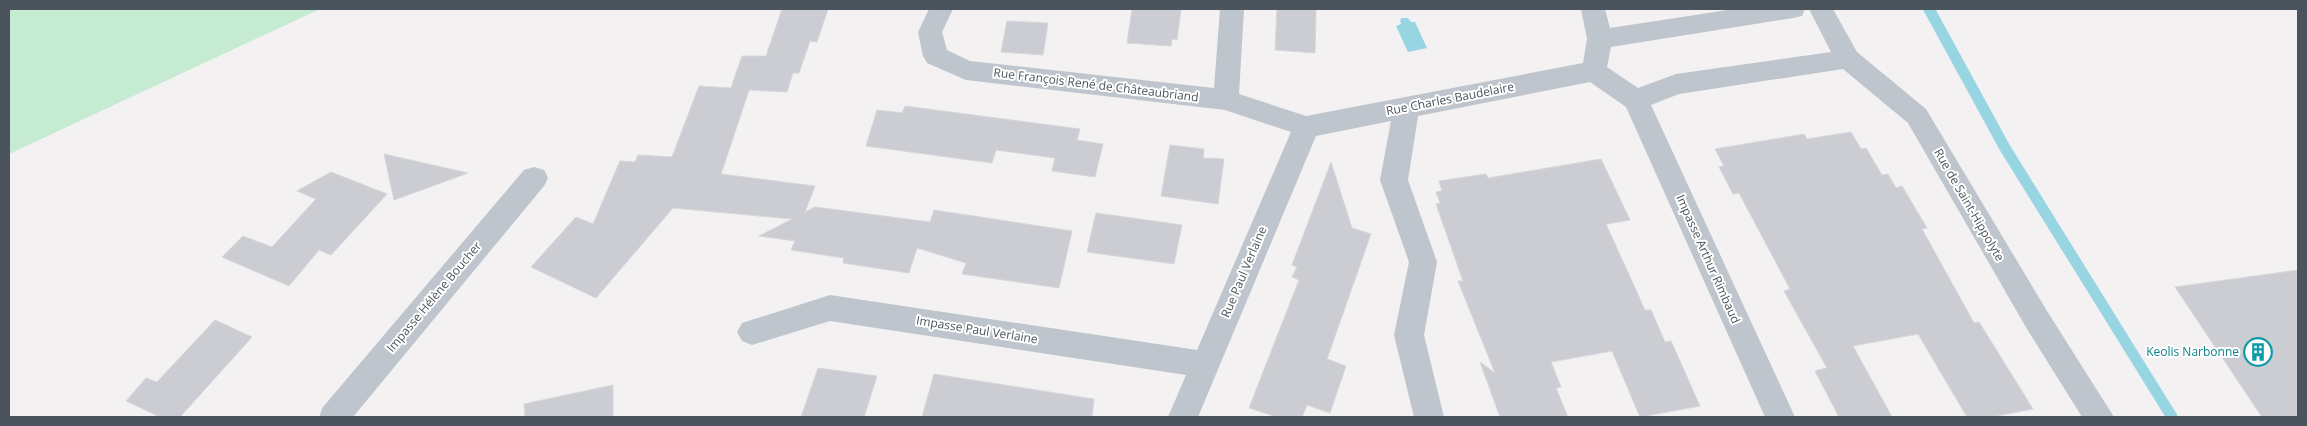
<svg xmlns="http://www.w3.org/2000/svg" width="2307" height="426" viewBox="0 0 2307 426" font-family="'Open Sans',sans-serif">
<rect width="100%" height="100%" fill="#f3f1f1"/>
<path fill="#c5ebd3" d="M 9,9 L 320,9 L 9,154 Z"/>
<path fill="#98d5e2" d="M 1402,18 L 1408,18 L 1411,22 L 1415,22 L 1427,48 L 1408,52 L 1396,26 L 1401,24 L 1400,20 Z"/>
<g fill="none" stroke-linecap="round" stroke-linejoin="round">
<path stroke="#98d5e2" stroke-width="11" d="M 1929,9 L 2005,148 L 2172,417"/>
</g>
<path fill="#cbcdd3" stroke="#d6d7db" d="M 782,9 L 828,9 L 817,42 L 810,41 L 799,73 L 793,73 L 787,92 L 749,90 L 721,174 L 815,186 L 805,212 L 815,207 L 930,222 L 934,210 L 1072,231 L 1059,288 L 962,274 L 966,263 L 917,248 L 909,273 L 843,263 L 844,258 L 791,250 L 795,241 L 759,236 L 792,219 L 673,208 L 596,298 L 531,267 L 576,217 L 593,224 L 620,161 L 635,162 L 638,155 L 672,157 L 699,86 L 731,88 L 742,56 L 766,56 Z
M 1132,9 L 1181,9 L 1177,40 L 1172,39 L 1171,46 L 1127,43 Z
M 1277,9 L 1316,9 L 1315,53 L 1275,50 Z
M 1007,21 L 1048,23 L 1043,55 L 1001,52 Z
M 905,106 L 1080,129 L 1077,140 L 1103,144 L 1095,177 L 1052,171 L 1055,158 L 996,150 L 992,163 L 866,146 L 877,110 L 902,113 Z
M 1851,132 L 1861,149 L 1866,148 L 1882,175 L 1888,174 L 1896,188 L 1902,186 L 1927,228 L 1922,229 L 1974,323 L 1979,322 L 2033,409 L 1991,417 L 1967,417 L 1918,334 L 1853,346 L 1892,417 L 1839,417 L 1815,371 L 1827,368 L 1784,291 L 1790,289 L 1739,193 L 1733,194 L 1719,167 L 1724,166 L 1715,149 L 1804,134 L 1807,139 Z
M 1170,145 L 1204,149 L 1203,158 L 1224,159 L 1218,204 L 1161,196 Z
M 384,154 L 468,173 L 394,200 Z
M 1601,159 L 1630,220 L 1606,224 L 1645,310 L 1651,310 L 1665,342 L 1671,341 L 1700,406 L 1640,417 L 1612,351 L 1551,362 L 1561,387 L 1556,388 L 1568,417 L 1500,417 L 1480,362 L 1495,373 L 1458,281 L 1463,281 L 1436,204 L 1440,203 L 1436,192 L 1442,191 L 1439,181 L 1486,174 L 1488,178 Z
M 1331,162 L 1352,228 L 1371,234 L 1327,359 L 1346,366 L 1330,413 L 1307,405 L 1302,417 L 1277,417 L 1249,408 L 1299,280 L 1292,277 L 1297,267 L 1292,265 Z
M 331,172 L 387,194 L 331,255 L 319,250 L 289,286 L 222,257 L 243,236 L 272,247 L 316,199 L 297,191 Z
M 1096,213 L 1182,225 L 1174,264 L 1087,252 Z
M 2298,270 L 2298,417 L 2262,417 L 2175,287 Z
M 215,320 L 252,337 L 180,417 L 160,417 L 126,401 L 146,378 L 157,382 Z
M 818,368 L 877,376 L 864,417 L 801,417 Z
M 934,374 L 1094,399 L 1092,417 L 922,417 Z
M 613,385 L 613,417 L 525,417 L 524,404 Z"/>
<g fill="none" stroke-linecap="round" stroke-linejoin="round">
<path fill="#bec5cc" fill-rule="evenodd" d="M 929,9 L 953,9 L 942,32 L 947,50 L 970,61 L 1214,88 L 1220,9 L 1244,9 L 1239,94 L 1306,116 L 1583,63 L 1587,39 L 1581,9 L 1605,9 L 1610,28 L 1734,9 L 1805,9 L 1802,16 L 1793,18 L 1611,47 L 1607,67 L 1638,88 L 1676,74 L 1831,52 L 1809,9 L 1833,9 L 1857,52 L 1926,109 L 2047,311 L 2114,417 L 2082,417 L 2027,329 L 1908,123 L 1843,69 L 1679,94 L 1651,105 L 1795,417 L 1765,417 L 1626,107 L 1590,82 L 1418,116 L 1408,180 L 1437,262 L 1424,335 L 1444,417 L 1414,417 L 1394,335 L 1409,262 L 1380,180 L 1391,121 L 1316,136 L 1198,417 L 1168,417 L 1186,375 L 830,321 L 752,345 L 742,341 L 737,332 L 742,323 L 830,295 L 1197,350 L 1291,132 L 1225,110 L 966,80 L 927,63 L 923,56 L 918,32 Z
M 534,167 L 544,170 L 548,178 L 544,186 L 353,417 L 319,417 L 323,407 L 524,170 Z"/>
</g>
<defs>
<symbol id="building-ring" viewBox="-11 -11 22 22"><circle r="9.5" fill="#fff" stroke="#0f9aa8" stroke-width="1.5"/><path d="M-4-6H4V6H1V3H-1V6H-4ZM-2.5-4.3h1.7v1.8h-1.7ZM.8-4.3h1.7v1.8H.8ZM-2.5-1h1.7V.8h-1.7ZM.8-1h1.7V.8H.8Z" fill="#0f9aa8"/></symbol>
</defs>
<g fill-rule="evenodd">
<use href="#building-ring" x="2242" y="336" width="32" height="32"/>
</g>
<g text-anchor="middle" stroke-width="4" stroke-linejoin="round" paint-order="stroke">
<g font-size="12" fill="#4b545c" stroke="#fff">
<text transform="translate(1096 85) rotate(7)" y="4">Rue François René de Châteaubriand</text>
<text transform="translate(1450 99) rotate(-11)" y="4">Rue Charles Baudelaire</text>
<text transform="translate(1969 205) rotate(60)" y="4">Rue de Saint-Hippolyte</text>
<text transform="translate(1708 259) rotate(66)" y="4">Impasse Arthur Rimbaud</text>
<text transform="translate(1244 272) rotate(-67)" y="4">Rue Paul Verlaine</text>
<text transform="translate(434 297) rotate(-50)" y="4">Impasse Hélène Boucher</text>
<text transform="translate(977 330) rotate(9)" y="4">Impasse Paul Verlaine</text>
</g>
<g font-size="12" fill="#0d838f" stroke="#fff" text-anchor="end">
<text x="2239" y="356">Keolis Narbonne</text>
</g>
</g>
<rect width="2307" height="426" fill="none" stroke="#4b545c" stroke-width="20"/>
</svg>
